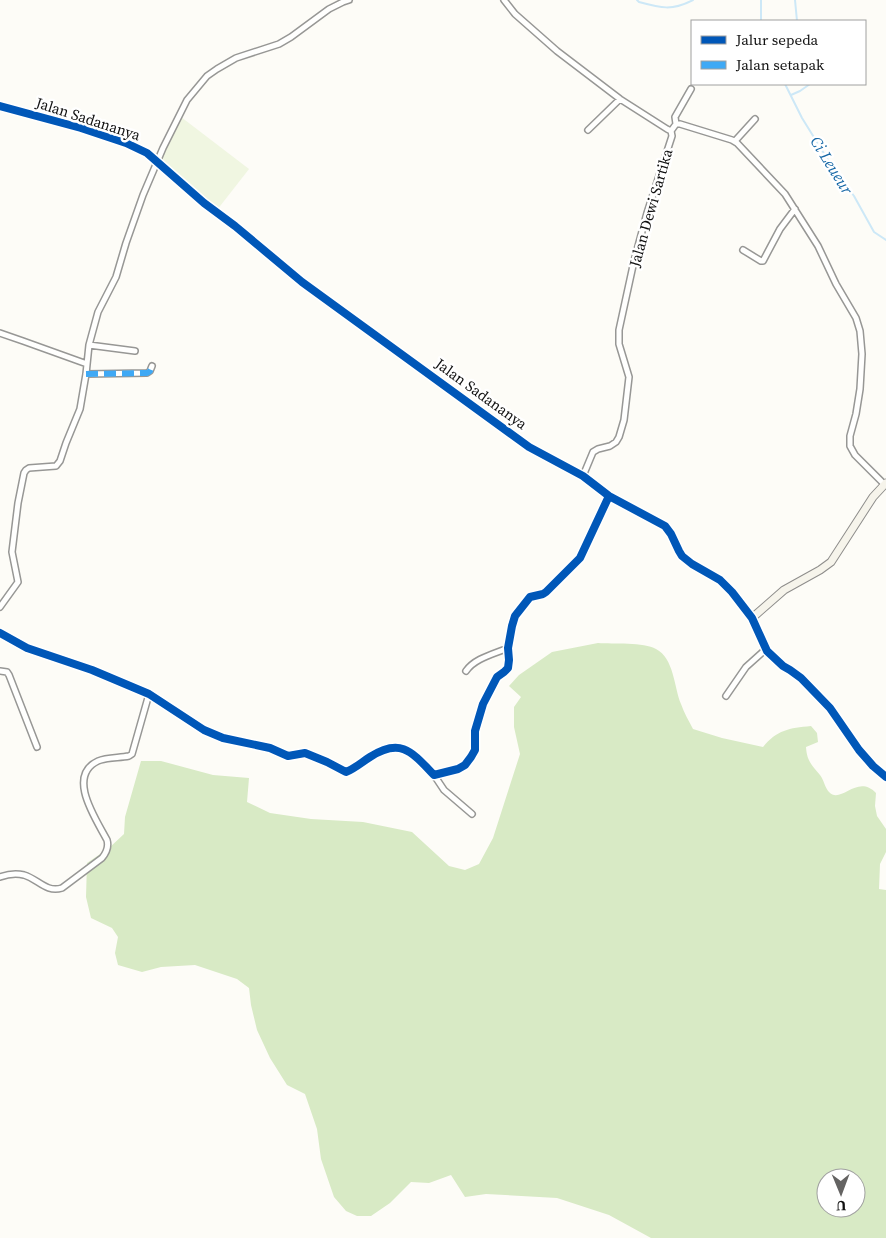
<svg xmlns="http://www.w3.org/2000/svg" width="886" height="1238" viewBox="0 0 886 1238" font-family="'Source Serif 4',serif">
<rect width="100%" height="100%" fill="#fdfcf7"/>
<path fill="#d8eac5" fill-rule="evenodd" d="M 598,643 C 613,644 644,642 656,649 C 674,658 674,687 681,704 C 684,713 689,721 693,729 L 722,738 L 763,747 C 777,730 789,728 811,726 L 817,733 L 818,742 L 806,747 C 807,761 811,764 820,775 C 824,780 825,788 829,792 C 841,805 857,773 876,793 L 875,806 L 877,816 L 886,829 L 886,852 L 880,864 L 879,889 L 886,890 L 886,1238 L 651,1238 L 609,1215 L 557,1198 L 486,1194 L 465,1197 L 451,1175 L 429,1183 L 411,1182 L 390,1203 L 371,1216 L 357,1216 L 346,1211 L 334,1197 L 321,1159 L 317,1129 L 305,1094 L 287,1085 L 270,1058 L 257,1030 L 251,1005 L 249,988 L 237,979 L 195,965 L 161,967 L 142,972 L 118,965 L 115,953 L 118,937 L 112,928 L 91,918 L 86,897 L 87,863 L 109,848 L 124,834 L 125,817 L 141,761 L 161,761 L 213,775 L 249,778 L 247,802 L 270,813 L 311,819 L 363,822 L 412,832 L 449,866 L 465,870 L 479,864 L 493,838 L 520,754 L 514,727 L 514,707 L 521,697 L 509,686 L 519,675 L 552,652 ZM 826,1178 L 856,1178 L 856,1208 L 826,1208 Z"/>
<path fill="#f0f6e1" d="M 181,117 L 249,169 L 217,210 L 160,159 Z"/>
<g fill="none" stroke-linecap="round" stroke-linejoin="round">
<path stroke="#cde8f7" stroke-width="2" d="M 637,0 L 639,2 C 661,8 672,11 693,0
M 761,0 L 761,21
M 795,0 L 797,21
M 785,84 L 802,118 L 833,168 L 854,196 L 874,232 L 886,240
M 791,95 L 800,91 L 810,84"/>
<defs>
<path id="street" d="M 504,0 L 515,14 L 557,51 L 620,99 L 667,129 L 671,131 L 672,136 L 647,213 L 634,261 L 619,330 L 619,344 L 629,377 L 624,420 L 619,437 L 616,442 L 610,446 L 598,449 L 593,452 L 583,476
M 676,124 L 675,117 L 691,89
M 588,130 L 620,99
M 671,131 L 676,124 L 680,124 L 732,140 L 737,143 L 785,194 L 818,246 L 836,284 L 856,318 L 860,331 L 862,354 L 860,389 L 856,414 L 850,436 L 850,446 L 855,455 L 884,484
M 735,141 L 755,119
M 743,250 L 761,261 L 763,261 L 780,229 L 795,209
M 0,333 L 23,341 L 87,364
M 89,345 L 135,351
M 86,374 L 147,373 L 150,371 L 152,366
M 0,607 L 18,582 L 12,552 L 18,503 L 24,473 L 26,470 L 29,468 L 56,466 L 60,461 L 66,443 L 80,409 L 86,374 L 89,345 L 98,312 L 116,277 L 126,243 L 143,195 L 163,148 L 187,100 L 207,76 L 217,69 L 236,58 L 279,44 L 291,37 L 329,9 L 343,2 L 349,0
M 0,633 L 27,648 L 92,670 L 149,694 L 204,730 L 223,738 L 270,748 L 288,756 L 305,753 L 327,762 L 346,772 C 354,769 362,762 370,757 C 401,737 412,752 434,775 L 458,769 L 465,765 L 471,757 L 475,750 L 475,731 L 483,704 L 497,677 L 504,672 L 508,668 L 509,660 L 508,648 L 512,626 L 515,616 L 530,597 L 543,594 L 546,592 L 580,558 L 609,496
M 0,671 L 7,672 L 9,675 L 37,747
M 466,671 C 475,658 494,654 508,648
M 726,696 L 746,667 L 766,649
M 434,775 L 444,790 L 472,814
M 0,877 C 8,874 16,873 24,875 C 38,879 46,893 62,888 L 102,858 C 107,852 109,847 107,840 C 96,819 66,776 98,761 C 107,757 119,758 129,756 L 132,754 L 149,694"/>
<path id="secondary" d="M 0,106 L 81,128 L 126,143 L 147,153 L 204,203 L 235,226 L 302,282 L 529,447 L 583,476 L 609,496 L 665,526 L 671,534 L 679,551 L 682,556 L 692,564 L 720,580 L 732,592 L 752,618 L 767,651 L 783,666 L 790,670 L 801,678 L 830,708 L 859,750 L 873,766 L 886,777
M 752,618 L 784,590 L 820,570 L 831,562 L 873,497 L 886,483"/>
</defs>
<use href="#street" stroke="#979795" stroke-width="8"/>
<use href="#secondary" stroke="#8e8d8b" stroke-width="9"/>
<use href="#street" stroke="#fffffe" stroke-width="5"/>
<use href="#secondary" stroke="#f6f4eb" stroke-width="7"/>
<path stroke="#3fa9f5" stroke-width="6" stroke-dasharray="12 6" stroke-linecap="butt" d="M 86,374 L 147,373 L 150,371 L 152,366"/>
<defs>
<path id="cycleway" d="M 0,106 L 81,128 L 126,143 L 147,153 L 204,203 L 235,226 L 302,282 L 529,447 L 583,476 L 609,496 L 665,526 L 671,534 L 679,551 L 682,556 L 692,564 L 720,580 L 732,592 L 752,618 L 767,651 L 783,666 L 790,670 L 801,678 L 830,708 L 859,750 L 873,766 L 886,777
M 0,633 L 27,648 L 92,670 L 149,694 L 204,730 L 223,738 L 270,748 L 288,756 L 305,753 L 327,762 L 346,772 C 354,769 362,762 370,757 C 401,737 412,752 434,775 L 458,769 L 465,765 L 471,757 L 475,750 L 475,731 L 483,704 L 497,677 L 504,672 L 508,668 L 509,660 L 508,648 L 512,626 L 515,616 L 530,597 L 543,594 L 546,592 L 580,558 L 609,496"/>
</defs>
<use href="#cycleway" stroke="#fff" stroke-width="11"/>
<use href="#cycleway" stroke="#0057b8" stroke-width="8"/>
</g>
<g text-anchor="middle" stroke-width="5" stroke-linejoin="round" paint-order="stroke">
<g font-size="15" fill="#111" stroke="#fff">
<text transform="translate(88 119) rotate(18)" y="5">Jalan Sadananya</text>
<text transform="translate(651 208) rotate(-74)" y="5">Jalan Dewi Sartika</text>
<text transform="translate(481 394) rotate(36)" y="5">Jalan Sadananya</text>
</g>
<g font-size="16" font-style="italic" fill="#1768a6" stroke="#fff">
<text transform="translate(832 165) rotate(58)" y="6">Ci Leueur</text>
</g>
</g>
<rect x="691" y="20" width="175" height="65" fill="#ffffff" stroke="#a0a0a0"/>
<rect x="701" y="36" width="25" height="8" fill="#0057b8" stroke="#a0a0a0"/>
<text x="736" y="45" font-size="15" fill="#111111">Jalur sepeda</text>
<rect x="701" y="61" width="25" height="8" fill="#3fa9f5" stroke="#a0a0a0"/>
<text x="736" y="70" font-size="15" fill="#111111">Jalan setapak</text>
<g transform="translate(841 1193) rotate(179)"><circle r="24" fill="#ffffff" stroke="#a0a0a0"/>
<path d="M0-4L9 19L0 12L-9 19Z" fill="#646362"/>
<text y="-8" font-size="14" font-weight="bold" text-anchor="middle" fill="#111111">U</text>
</g>
</svg>
